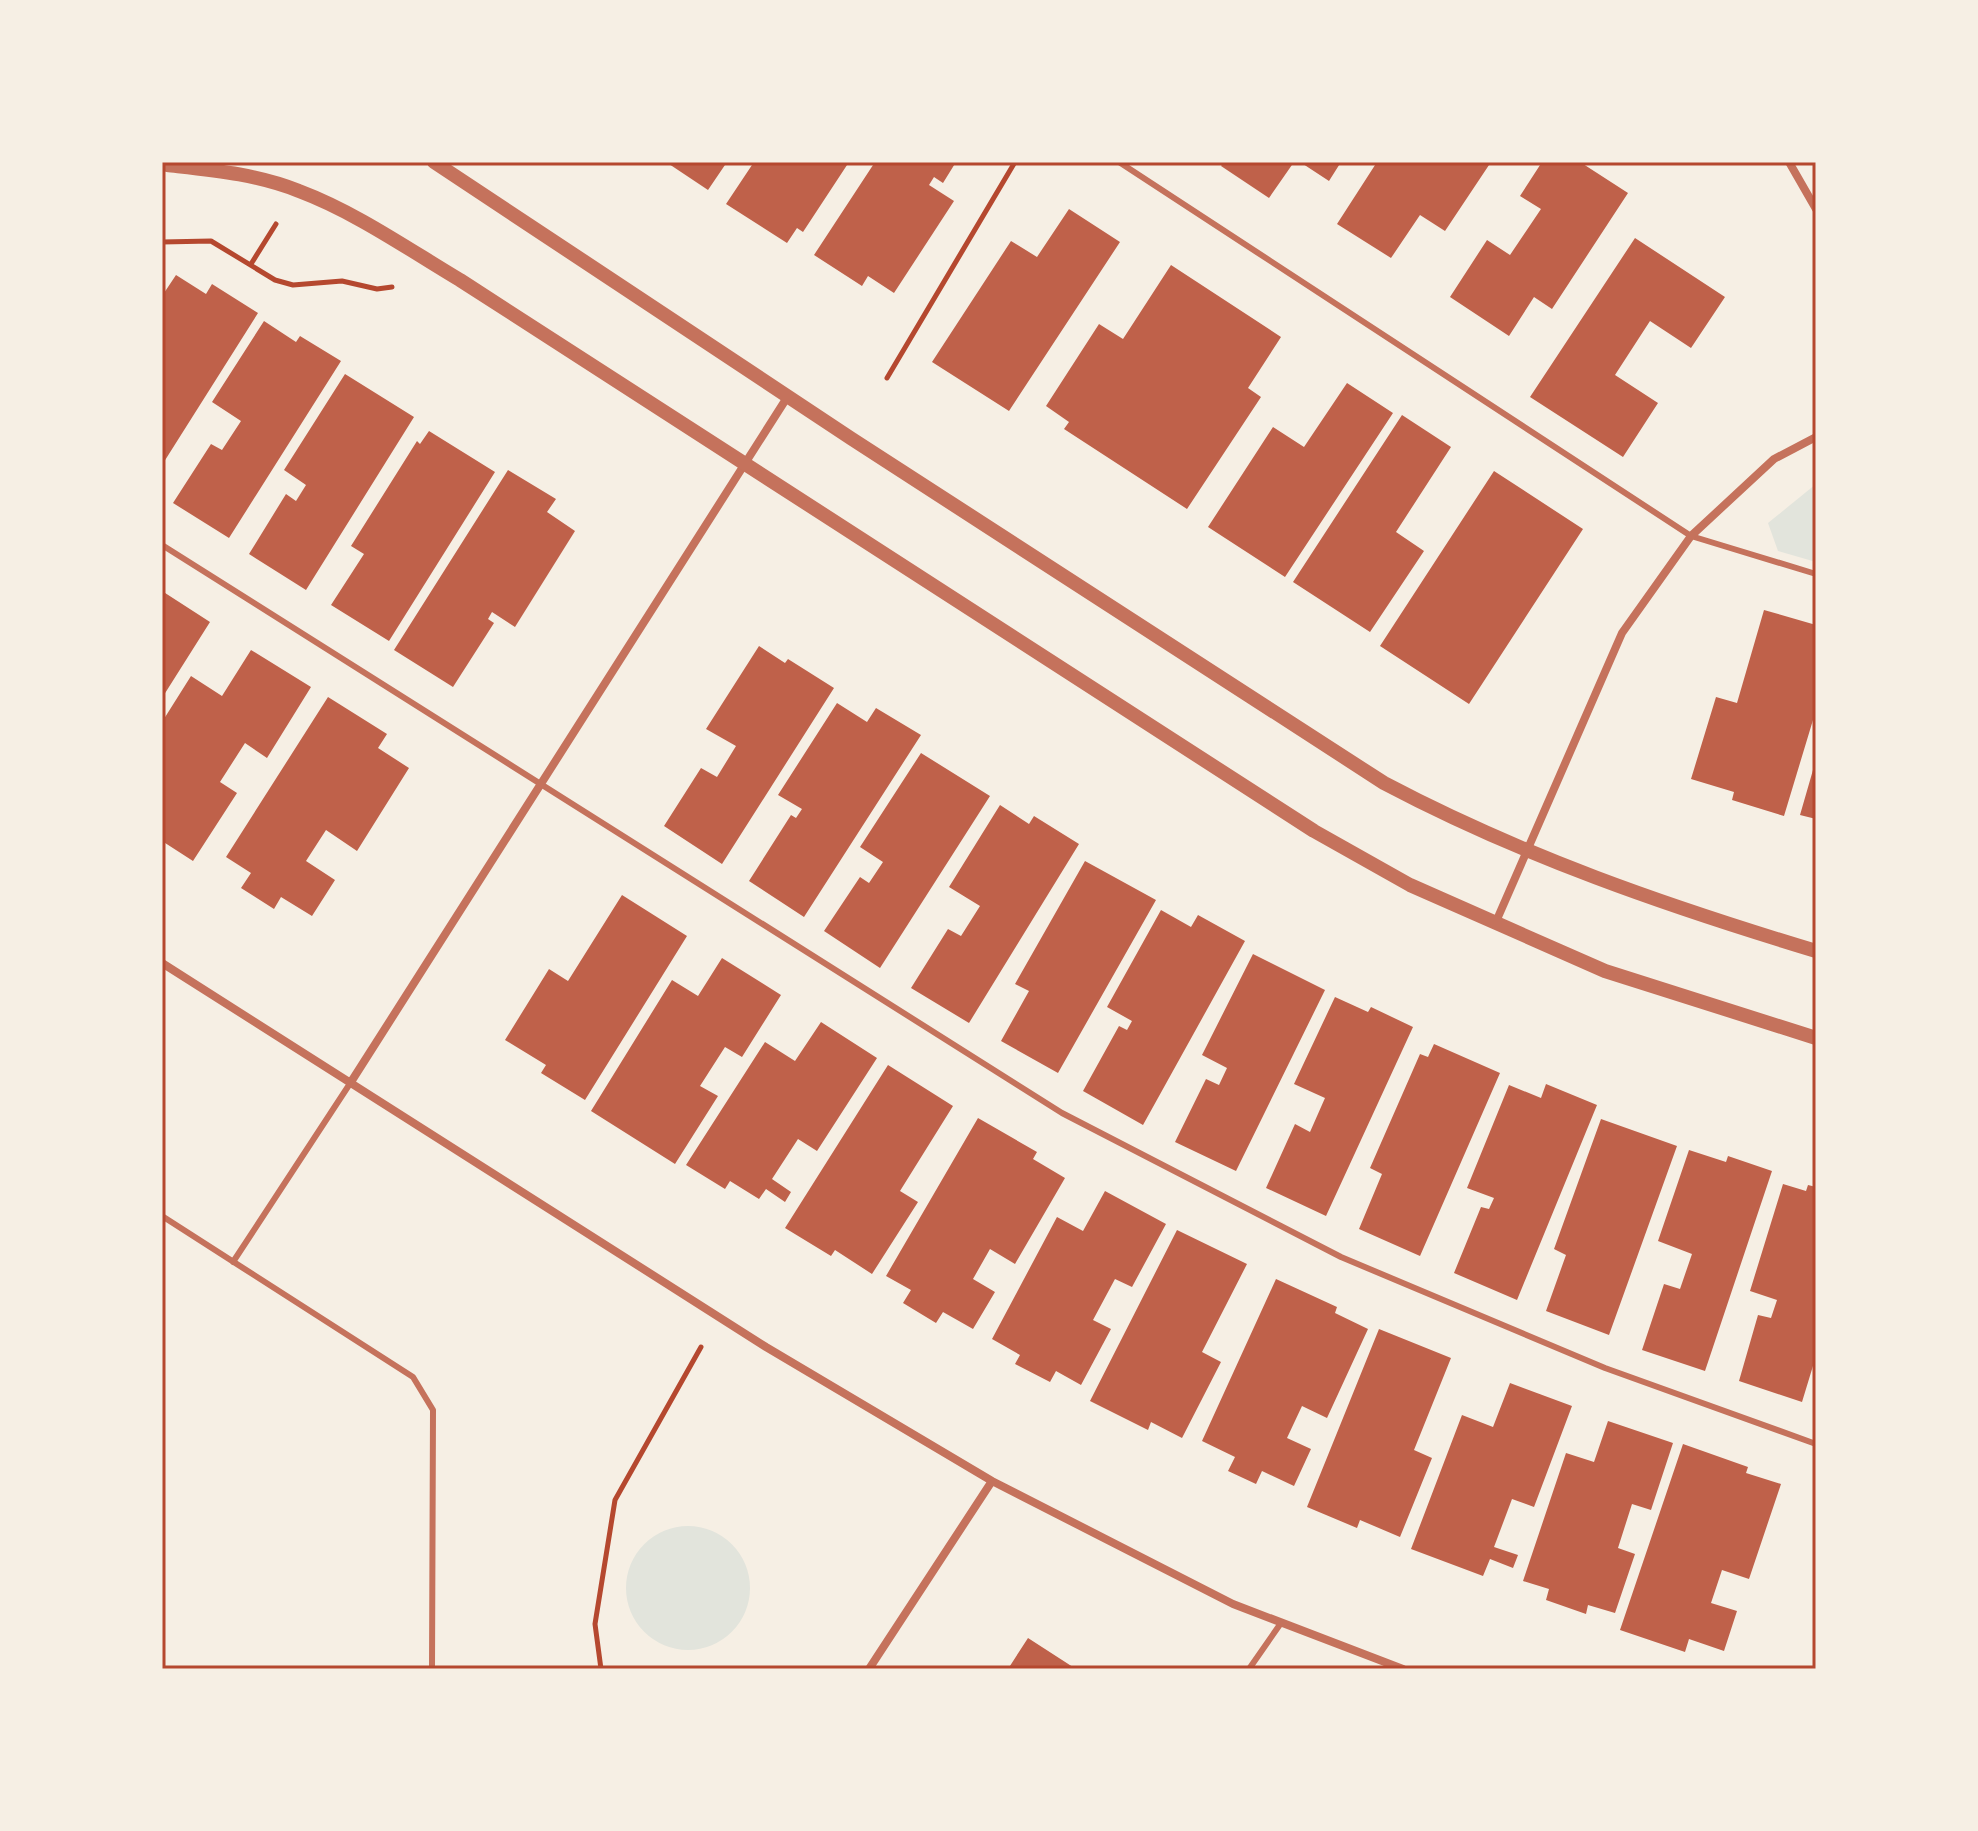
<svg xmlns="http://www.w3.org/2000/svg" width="1978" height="1831" viewBox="0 0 1978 1831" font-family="Helvetica,sans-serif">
<rect width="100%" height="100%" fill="#f6efe4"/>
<path fill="#e2e4dc" d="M 1816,484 L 1816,562 L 1778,551 L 1768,523 Z
M626 1588a62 62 0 1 1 124 0a62 62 0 1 1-124 0Z"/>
<path fill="#bf614a" d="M 666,162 L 727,162 L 708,190 Z
M 754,162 L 849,162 L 803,232 L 797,228 L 787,243 L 726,204 Z
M 875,162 L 956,162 L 943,183 L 934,177 L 929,185 L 954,201 L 894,293 L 868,276 L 862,286 L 814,255 Z
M 1224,162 L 1294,162 L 1269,198 L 1221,166 Z
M 1300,162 L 1341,162 L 1329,181 Z
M 1377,162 L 1491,162 L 1445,231 L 1420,215 L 1391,258 L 1337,224 Z
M 1542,162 L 1580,162 L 1628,193 L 1552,309 L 1534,297 L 1509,336 L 1450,297 L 1487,240 L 1510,255 L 1541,209 L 1520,196 Z
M 1069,209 L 1120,242 L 1009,411 L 932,362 L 1011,241 L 1037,257 Z
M 1635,238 L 1725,297 L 1691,348 L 1650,321 L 1615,375 L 1658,403 L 1623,457 L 1530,397 Z
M 1171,265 L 1281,337 L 1248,388 L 1261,397 L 1187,509 L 1064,429 L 1069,422 L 1046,406 L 1099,324 L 1123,339 Z
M 176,275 L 206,294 L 212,284 L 258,313 L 162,465 L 162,296 Z
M 264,321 L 296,342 L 300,336 L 341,361 L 229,538 L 173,503 L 211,444 L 222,450 L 241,421 L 212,402 Z
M 345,374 L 414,417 L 306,590 L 249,554 L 286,494 L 296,501 L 306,485 L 284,470 Z
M 1347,383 L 1393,413 L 1285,577 L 1208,527 L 1273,427 L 1304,447 Z
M 1402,415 L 1451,447 L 1396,532 L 1424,551 L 1370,632 L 1293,582 Z
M 429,431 L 495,472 L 389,641 L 331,605 L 364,554 L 351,546 L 417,441 L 420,444 Z
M 508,470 L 556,499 L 547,512 L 575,531 L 515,627 L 492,612 L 488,619 L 494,623 L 453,687 L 394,650 Z
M 1494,471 L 1583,529 L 1469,704 L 1380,646 Z
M 162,591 L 210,622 L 162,698 Z
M 1764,610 L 1816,625 L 1816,710 L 1784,816 L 1732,800 L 1734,792 L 1691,779 L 1716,697 L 1737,703 Z
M 759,646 L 785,663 L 788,659 L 834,688 L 722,864 L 664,826 L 701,768 L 717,777 L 736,746 L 706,729 Z
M 251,650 L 311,687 L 267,758 L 245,743 L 220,782 L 237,793 L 193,861 L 162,841 L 162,722 L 191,676 L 222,696 Z
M 328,697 L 387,734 L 378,748 L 409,768 L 357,851 L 326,830 L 306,861 L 335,880 L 312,916 L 281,897 L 274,909 L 241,888 L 251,873 L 226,857 Z
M 837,703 L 867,722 L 876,708 L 921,735 L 804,917 L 749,881 L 791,815 L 796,818 L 802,809 L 778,795 Z
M 921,753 L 990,796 L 880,968 L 824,931 L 860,877 L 869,883 L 883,862 L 860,847 Z
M 1815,763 L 1816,763 L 1816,819 L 1800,815 Z
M 1000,805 L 1029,824 L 1034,816 L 1079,844 L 969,1023 L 911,988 L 948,929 L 961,936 L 980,906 L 949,887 Z
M 1085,861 L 1156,900 L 1058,1073 L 1001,1041 L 1029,991 L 1015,984 Z
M 622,895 L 687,936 L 585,1100 L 541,1073 L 546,1065 L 505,1040 L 549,969 L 568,981 Z
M 1161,910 L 1191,927 L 1198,915 L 1245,941 L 1143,1125 L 1083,1091 L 1119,1026 L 1127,1030 L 1132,1021 L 1107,1007 Z
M 1253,954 L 1325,990 L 1236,1171 L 1175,1142 L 1206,1079 L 1219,1085 L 1227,1068 L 1202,1055 Z
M 722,958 L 781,995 L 742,1057 L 725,1047 L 700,1086 L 718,1096 L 675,1164 L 591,1111 L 672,980 L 698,996 Z
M 1335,997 L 1368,1012 L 1371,1007 L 1413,1027 L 1326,1216 L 1266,1188 L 1295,1124 L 1310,1132 L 1325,1098 L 1294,1084 Z
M 821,1022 L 877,1058 L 817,1151 L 798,1139 L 772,1179 L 791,1192 L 785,1202 L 766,1189 L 759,1199 L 730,1181 L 725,1189 L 686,1165 L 765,1042 L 795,1061 Z
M 1434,1044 L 1500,1073 L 1420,1256 L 1359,1229 L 1382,1174 L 1370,1168 L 1420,1054 L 1428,1057 Z
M 888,1065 L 953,1106 L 900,1191 L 918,1202 L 872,1274 L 835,1250 L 831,1256 L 785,1228 Z
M 1546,1084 L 1597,1105 L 1517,1300 L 1454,1273 L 1481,1207 L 1489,1209 L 1494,1198 L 1467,1188 L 1509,1085 L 1541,1098 Z
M 978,1118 L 1037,1152 L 1033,1159 L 1065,1178 L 1015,1264 L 990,1249 L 973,1279 L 995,1292 L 973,1329 L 943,1312 L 936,1323 L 903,1303 L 911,1290 L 886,1276 Z
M 1601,1119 L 1677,1146 L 1609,1335 L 1546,1311 L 1566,1255 L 1554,1249 Z
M 1689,1150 L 1726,1162 L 1728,1156 L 1772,1171 L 1705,1371 L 1642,1350 L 1664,1284 L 1680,1289 L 1692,1254 L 1658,1241 Z
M 1783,1184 L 1806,1191 L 1808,1185 L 1816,1187 L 1816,1356 L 1802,1402 L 1739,1381 L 1758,1315 L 1771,1318 L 1777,1300 L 1750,1291 Z
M 1105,1191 L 1166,1224 L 1132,1287 L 1115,1279 L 1093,1320 L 1111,1329 L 1081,1385 L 1056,1371 L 1050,1382 L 1015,1364 L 1020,1355 L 992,1339 L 1057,1217 L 1083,1231 Z
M 1177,1230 L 1247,1264 L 1202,1352 L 1221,1362 L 1182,1438 L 1151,1422 L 1148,1430 L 1090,1401 Z
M 1276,1279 L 1337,1307 L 1335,1313 L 1368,1329 L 1327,1418 L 1302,1406 L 1287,1438 L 1311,1449 L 1294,1486 L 1262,1471 L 1256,1484 L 1228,1471 L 1235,1457 L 1202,1441 Z
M 1379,1329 L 1451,1358 L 1414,1450 L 1432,1458 L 1400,1537 L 1360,1520 L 1357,1528 L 1307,1507 Z
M 1510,1383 L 1572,1406 L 1534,1507 L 1512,1499 L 1494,1547 L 1518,1555 L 1513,1568 L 1490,1559 L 1483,1576 L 1411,1549 L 1462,1415 L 1493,1427 Z
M 1608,1421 L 1673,1443 L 1651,1510 L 1632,1504 L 1618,1548 L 1635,1554 L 1615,1613 L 1588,1605 L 1586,1614 L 1546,1600 L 1549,1589 L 1523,1581 L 1566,1453 L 1594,1462 Z
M 1683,1444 L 1748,1467 L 1746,1473 L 1781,1484 L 1749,1579 L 1722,1570 L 1711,1603 L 1737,1611 L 1724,1651 L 1689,1639 L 1685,1652 L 1620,1630 Z
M 1028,1638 L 1076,1669 L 1008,1669 Z"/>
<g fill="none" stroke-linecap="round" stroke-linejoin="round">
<path stroke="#b5482f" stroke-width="5" d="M 162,242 L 211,241 L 275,280 L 293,285 L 342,281 L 377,289 L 392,287
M 251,264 L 276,224
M 887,378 L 1015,162
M 601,1669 L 595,1624 L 615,1500 L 701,1347"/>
<path stroke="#c5725c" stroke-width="6" d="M 1119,162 L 1691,536 L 1816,574
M 162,545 L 1062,1113 L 1341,1257 L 1605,1368 L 1816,1444
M 162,1216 L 413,1377 L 433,1410 L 432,1669
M 233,1262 L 351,1082
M 1249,1669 L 1281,1623"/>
<path stroke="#c5725c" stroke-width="8" d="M 1789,162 L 1816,209
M 1495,924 L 1622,633 L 1691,536 L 1774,459 L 1816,437
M 162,963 L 766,1347 L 992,1481 L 1233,1604 L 1403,1669
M 351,1082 L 788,396
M 869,1669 L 992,1481"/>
<path stroke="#c5725c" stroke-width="14" d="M 434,162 L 852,439 L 1384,783 C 1522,856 1667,906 1816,951
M 167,165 C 211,170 257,174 299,191 C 355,212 408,249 460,280 L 1314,831 L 1410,885 L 1605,971 L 1816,1038"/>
</g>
<rect width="1978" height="1831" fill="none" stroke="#f6efe4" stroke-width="328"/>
<rect x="164" y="164" width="1650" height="1503" fill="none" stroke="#b5482f" stroke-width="3"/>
</svg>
